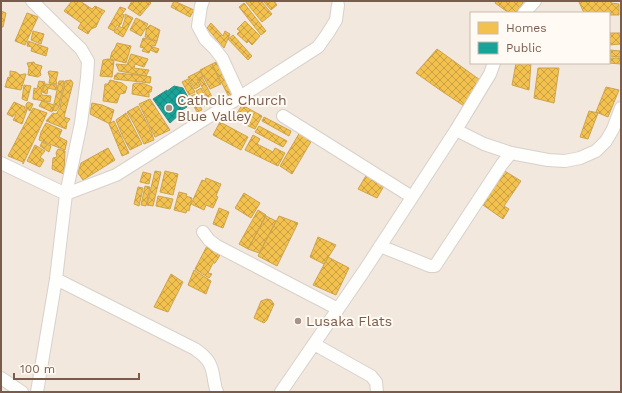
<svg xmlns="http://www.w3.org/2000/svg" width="622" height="393" viewBox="0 0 622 393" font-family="'Work Sans',sans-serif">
<defs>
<pattern id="homes-cross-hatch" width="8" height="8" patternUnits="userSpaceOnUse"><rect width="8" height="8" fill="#f2c14e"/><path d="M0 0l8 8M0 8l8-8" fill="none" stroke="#c9a043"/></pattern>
<pattern id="public-cross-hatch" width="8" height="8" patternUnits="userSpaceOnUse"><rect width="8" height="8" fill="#17a398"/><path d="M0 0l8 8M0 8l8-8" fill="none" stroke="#1a887e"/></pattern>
</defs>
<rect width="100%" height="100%" fill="#f9f5f0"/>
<path fill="#f2e8de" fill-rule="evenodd" d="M 1,1 L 621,1 L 621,392 L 1,392 ZM 471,13 L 609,13 L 609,63 L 471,63 Z"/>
<path fill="url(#homes-cross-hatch)" stroke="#cea34e" d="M 72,1 L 80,1 L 92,9 L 95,6 L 105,11 L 101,16 L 96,27 L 91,29 L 88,34 L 78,28 L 81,23 L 64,11 Z
M 132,1 L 149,1 L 151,3 L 140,16 L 128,8 Z
M 174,1 L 194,10 L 190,17 L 171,7 Z
M 245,1 L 261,1 L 272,14 L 262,22 Z
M 263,1 L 274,1 L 277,5 L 271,10 Z
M 496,1 L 524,1 L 516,13 L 509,13 L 495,3 Z
M 582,1 L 611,1 L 611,3 L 619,4 L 619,15 L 609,15 L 609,13 L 584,13 L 579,2 Z
M 244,3 L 266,31 L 261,35 L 239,7 Z
M 120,7 L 126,9 L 122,14 L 124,15 L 121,24 L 119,26 L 117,25 L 114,31 L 108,28 Z
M 1,11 L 6,13 L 3,27 L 1,27 Z
M 27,13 L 38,17 L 25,45 L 15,41 Z
M 125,14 L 133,18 L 123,37 L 114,32 L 119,26 L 122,28 L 125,19 Z
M 136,18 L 148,24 L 141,36 L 130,30 Z
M 245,21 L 260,36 L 252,45 L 248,41 L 247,43 L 237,34 L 240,31 L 237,29 Z
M 211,23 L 223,36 L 225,31 L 230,34 L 224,48 L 207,28 Z
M 150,25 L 160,30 L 157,41 L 145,37 L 146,32 L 146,29 Z
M 33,31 L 44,34 L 41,44 L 31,40 Z
M 609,33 L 621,33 L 621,44 L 609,45 Z
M 233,35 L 252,56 L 248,60 L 228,39 Z
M 143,38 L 157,41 L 155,46 L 151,45 L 150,46 L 159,49 L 157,53 L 150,50 L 149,53 L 142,51 L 144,48 L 140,47 Z
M 28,41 L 48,48 L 46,56 L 31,51 L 32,47 L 27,46 Z
M 117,43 L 131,46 L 126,63 L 110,59 L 112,52 L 115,48 Z
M 437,49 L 480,80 L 464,106 L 440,90 L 416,73 Z
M 609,50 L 621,51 L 621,57 L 609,56 Z
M 131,54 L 148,59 L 144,67 L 135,64 L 134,68 L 149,70 L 146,76 L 119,71 L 116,64 L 127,65 Z
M 609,58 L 621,58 L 621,64 L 608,63 L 609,63 Z
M 108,59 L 114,61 L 112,77 L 100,76 L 103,60 Z
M 218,61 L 234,95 L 229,97 L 212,64 Z
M 34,62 L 35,64 L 42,66 L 40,72 L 41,75 L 38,77 L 28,75 L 29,68 L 27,63 Z
M 516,63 L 531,63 L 529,90 L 512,85 Z
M 212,64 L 221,84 L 210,89 L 200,70 Z
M 538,68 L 559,68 L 554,103 L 534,98 Z
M 10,71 L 16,72 L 20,75 L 24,74 L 26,74 L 21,90 L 5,87 L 8,77 L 10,78 Z
M 49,71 L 58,72 L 56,81 L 57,84 L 49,83 L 50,78 L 48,72 Z
M 200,71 L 203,76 L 197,79 L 200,86 L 195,89 L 188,77 Z
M 117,73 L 146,76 L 151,77 L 150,83 L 114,79 L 115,75 L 117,75 Z
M 202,77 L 212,97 L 208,99 L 198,79 Z
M 188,79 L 195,92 L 189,95 L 182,82 Z
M 71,80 L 73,83 L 64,117 L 70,119 L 67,123 L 66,129 L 46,121 L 53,113 L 56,114 L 60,108 L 65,81 Z
M 110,80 L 122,83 L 127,87 L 125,93 L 120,94 L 117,103 L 103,101 L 105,84 L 108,84 Z
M 39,81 L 45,82 L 41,92 L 42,95 L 51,96 L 50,102 L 33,99 L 34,88 L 37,89 Z
M 59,81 L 64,81 L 59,107 L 56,111 L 52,110 L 55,106 L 54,104 Z
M 137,83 L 145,84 L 152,87 L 151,92 L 149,92 L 149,97 L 132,94 L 133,84 Z
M 45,84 L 57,85 L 56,90 L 48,88 L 47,94 L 42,92 Z
M 24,85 L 31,86 L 27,101 L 22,99 Z
M 606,87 L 619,90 L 608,117 L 596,112 Z
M 201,88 L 209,104 L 204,106 L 196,91 Z
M 195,94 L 202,110 L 197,112 L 189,97 Z
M 150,99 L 170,130 L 155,137 L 139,104 Z
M 42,101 L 54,105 L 52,112 L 39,106 Z
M 14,102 L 25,107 L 24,108 L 27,110 L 22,124 L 13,120 L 16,115 L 13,115 L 13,117 L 7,114 Z
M 28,102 L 33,104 L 30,111 L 26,108 L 26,104 Z
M 92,103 L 102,105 L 114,110 L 110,124 L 90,114 Z
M 242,105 L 262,116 L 255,129 L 244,124 L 246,121 L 236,115 Z
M 138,106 L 151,131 L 154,140 L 144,144 L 134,124 L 127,112 Z
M 33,108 L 47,113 L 23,164 L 23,162 L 8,156 Z
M 589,111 L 598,113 L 588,139 L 580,137 Z
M 126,113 L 142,144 L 130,150 L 122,135 L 116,120 Z
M 264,117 L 291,131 L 289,136 L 262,121 Z
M 114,121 L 129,153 L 122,156 L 109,124 Z
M 220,122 L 248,137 L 241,150 L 213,135 Z
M 46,123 L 62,130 L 59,137 L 67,141 L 65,150 L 39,140 L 41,132 Z
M 259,126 L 287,141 L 283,147 L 255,132 Z
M 300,132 L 312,140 L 292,174 L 280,166 Z
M 253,135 L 260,139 L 257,144 L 273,152 L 275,148 L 285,153 L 278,166 L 245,150 Z
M 42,142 L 51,146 L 49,152 L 40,146 Z
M 35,145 L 45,151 L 40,157 L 44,160 L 40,167 L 27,161 Z
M 108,148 L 115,160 L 83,180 L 78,173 L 81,163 Z
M 58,149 L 65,151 L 64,174 L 52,169 L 53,158 L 57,157 L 56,153 Z
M 503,170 L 521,181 L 504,206 L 509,209 L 503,219 L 483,205 Z
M 155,171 L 161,172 L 153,206 L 147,205 Z
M 165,171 L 178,174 L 173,195 L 160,192 Z
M 143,172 L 151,174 L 149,184 L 140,182 Z
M 367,174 L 385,184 L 377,198 L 358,189 Z
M 206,178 L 221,184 L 216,196 L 218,197 L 213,208 L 206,205 L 204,210 L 191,204 L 202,180 L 205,181 Z
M 145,186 L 150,187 L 146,206 L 141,205 Z
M 138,187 L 143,188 L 139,206 L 134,204 Z
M 179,192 L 187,194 L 186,196 L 192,198 L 189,211 L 187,210 L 186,213 L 174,210 Z
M 244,193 L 260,203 L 251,218 L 235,208 Z
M 158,196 L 173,199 L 170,209 L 156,206 Z
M 219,208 L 229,212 L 223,228 L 213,224 Z
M 258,210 L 266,215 L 248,249 L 239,244 Z
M 266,216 L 276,221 L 259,253 L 248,249 Z
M 279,216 L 298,223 L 277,266 L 258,256 Z
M 318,237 L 336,245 L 324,264 L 310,257 Z
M 209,242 L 221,250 L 219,257 L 215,263 L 213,263 L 208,273 L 212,274 L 209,278 L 195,269 Z
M 328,257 L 349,268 L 336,295 L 313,285 Z
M 194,270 L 211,281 L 206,294 L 188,285 Z
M 171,274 L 183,282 L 168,312 L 154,307 Z
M 267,299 L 271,300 L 274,304 L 267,320 L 264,323 L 254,318 L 261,301 Z"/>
<path fill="url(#public-cross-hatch)" stroke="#358e82" d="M 174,86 L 183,88 L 189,99 L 187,107 L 180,111 L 180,114 L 170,123 L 153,99 L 167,90 L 166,92 Z"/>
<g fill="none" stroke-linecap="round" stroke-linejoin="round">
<defs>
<path id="minor" d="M 32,1 L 81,49 L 88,61 L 87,78 L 81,123 L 66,194 L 56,279 L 37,392
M 524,13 L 535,1
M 240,97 L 318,47 L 328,33 L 336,20 L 338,5
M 283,116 L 412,197
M 456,130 L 484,144 L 511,153 L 548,160 L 565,161 L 580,158 L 596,151 L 606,141 L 613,129 L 621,108
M 1,163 L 66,194 L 116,175 L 240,97 L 222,58 L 214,48 L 205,39 L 198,26 L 201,6 L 203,1
M 203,232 L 209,240 L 217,246 L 338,309
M 380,246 L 430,266 L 435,266 L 502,164 L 511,153
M 56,279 L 195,349 C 208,358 212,364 214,380 C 215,384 215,388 217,392
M 314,344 L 371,376 L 376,382 L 377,392
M 1,378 L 22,392
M 281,392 L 364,271 L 456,130 L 490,74 L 494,63"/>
</defs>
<use href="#minor" stroke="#d7d1cb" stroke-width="14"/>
<use href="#minor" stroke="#fefefd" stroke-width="12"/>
</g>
<g fill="#a69286" stroke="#fffaf3" stroke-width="1.5">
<circle cx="169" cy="108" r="4"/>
<circle cx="298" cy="321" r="4"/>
</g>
<g text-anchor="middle" stroke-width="4" stroke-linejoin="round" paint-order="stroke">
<g font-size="14" fill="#7a5c4d" stroke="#fffaf3" text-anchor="start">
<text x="177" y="105">Catholic Church<tspan x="177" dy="16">Blue Valley</tspan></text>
<text x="306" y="326">Lusaka Flats</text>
</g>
</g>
<rect width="622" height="393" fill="none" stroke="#7a5c4d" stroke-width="4"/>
<rect x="470" y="12" width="140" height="52" fill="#fffaf3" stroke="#cabbb1"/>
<rect x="478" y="22" width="20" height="12" fill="#f2c14e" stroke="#cabbb1"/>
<text x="506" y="32" font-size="12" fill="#7a5c4d">Homes</text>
<rect x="478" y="42" width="20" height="12" fill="#17a398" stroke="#cabbb1"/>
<text x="506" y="52" font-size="12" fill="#7a5c4d">Public</text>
<path d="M14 373v6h125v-6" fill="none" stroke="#7a5c4d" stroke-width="2"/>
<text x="20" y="373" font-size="12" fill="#7a5c4d" stroke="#fffaf3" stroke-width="3" paint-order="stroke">100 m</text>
</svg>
